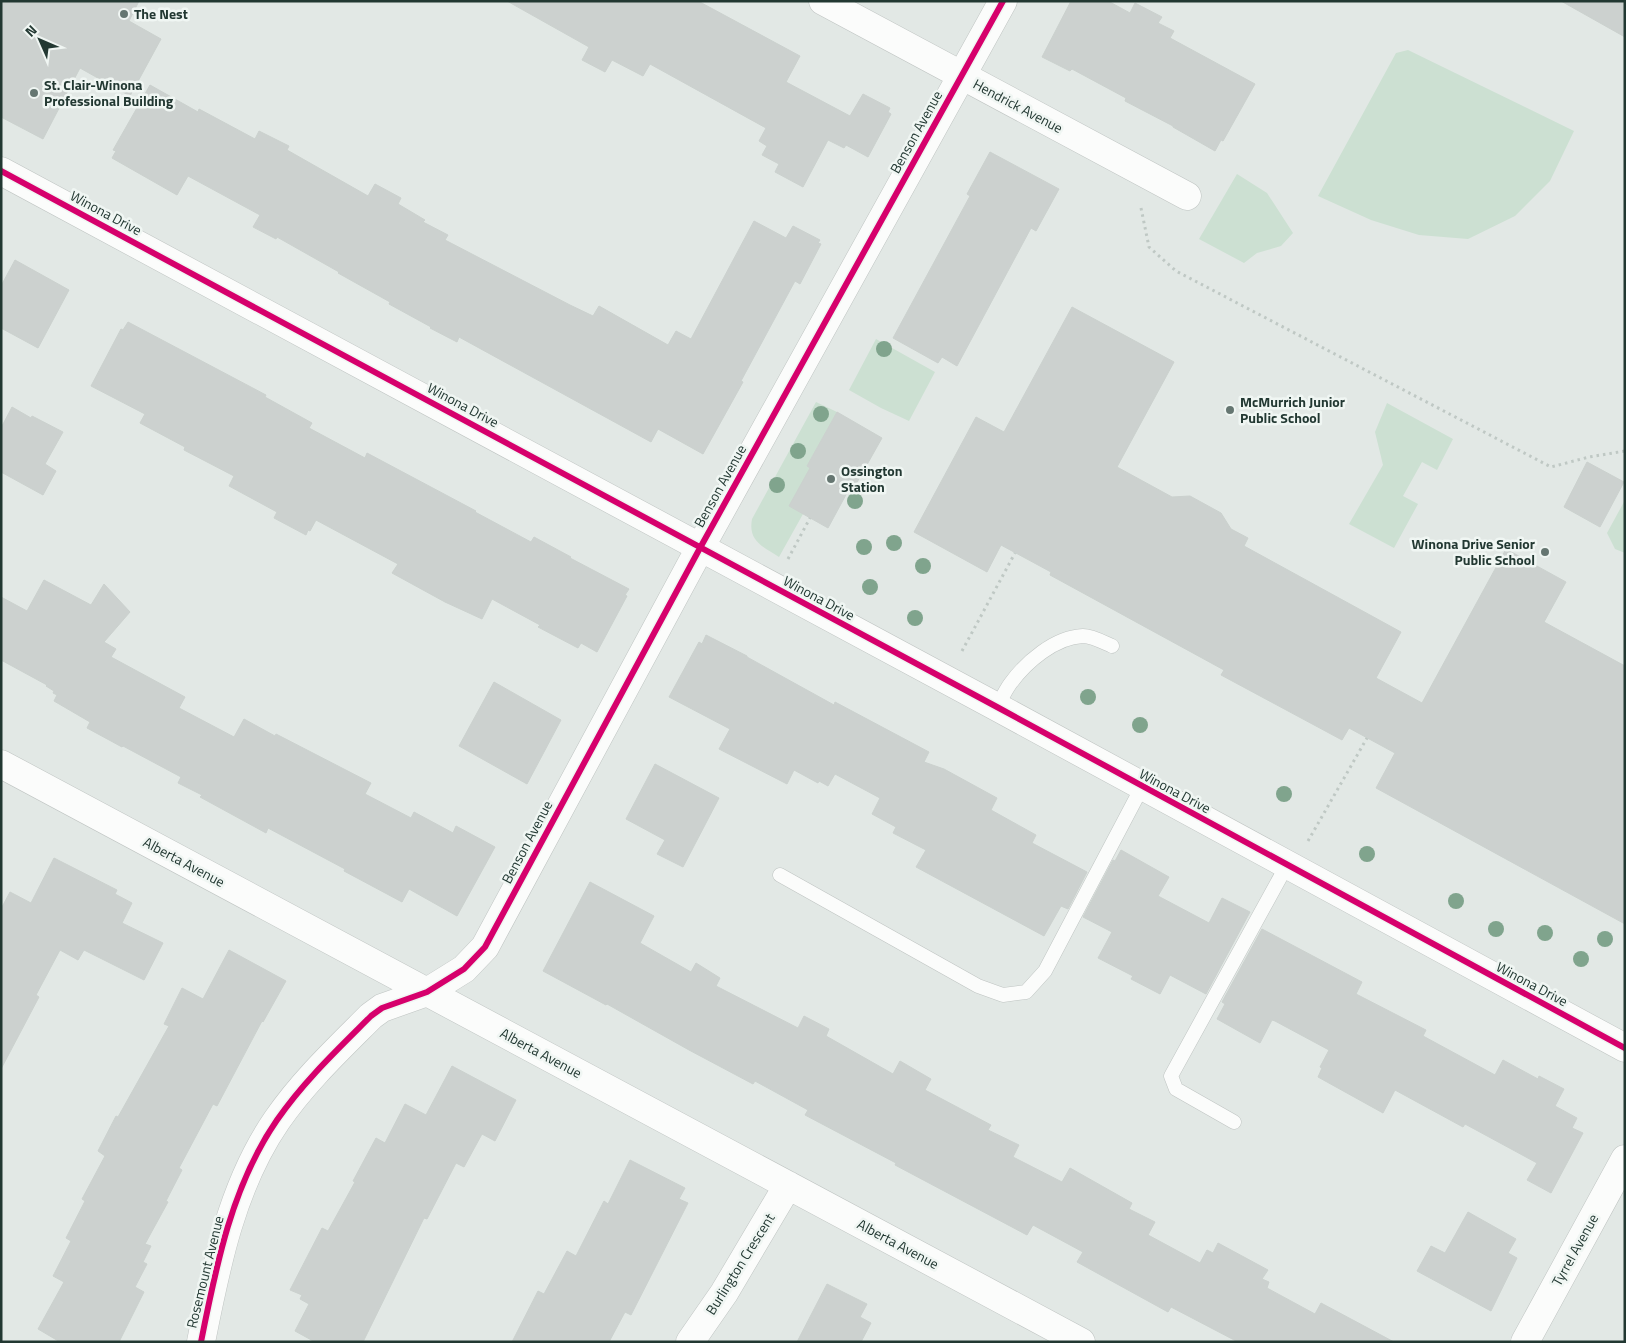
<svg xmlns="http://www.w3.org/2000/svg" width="1626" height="1343" viewBox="0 0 1626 1343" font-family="'Titillium Web',sans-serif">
<rect width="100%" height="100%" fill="#e2e8e5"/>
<path fill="#cce0d2" d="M 1408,50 L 1574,131 L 1550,181 L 1515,216 L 1468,239 L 1419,235 L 1371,220 L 1318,196 L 1396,53 Z
M 1237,174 L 1267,193 L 1293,233 L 1281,246 L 1257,253 L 1244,263 L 1199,239 Z
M 876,339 L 935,372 L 909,421 L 881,408 L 849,390 Z
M 816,402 L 837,412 L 807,466 L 810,468 L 803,514 L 779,557 C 762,546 748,541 752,519 Z
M 1387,403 L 1453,439 L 1437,470 L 1422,462 L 1403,496 L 1418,504 L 1394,548 L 1349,524 L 1383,465 L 1375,432 Z
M 1625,500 L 1625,553 L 1615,549 L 1607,533 Z"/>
<path fill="#ccd1cf" stroke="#cbd1ce" d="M 1,1 L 139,1 L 129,21 L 161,39 L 130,96 L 80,68 L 43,139 L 1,117 Z
M 507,1 L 698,1 L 800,56 L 786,82 L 850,116 L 863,94 L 890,108 L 888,112 L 891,114 L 868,157 L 846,145 L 844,148 L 828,140 L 803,187 L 775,172 L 779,164 L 762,155 L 767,146 L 759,141 L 766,128 L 650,64 L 643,76 L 612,60 L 605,72 L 582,60 L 589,47 Z
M 1071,1 L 1108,1 L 1130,13 L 1135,3 L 1162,17 L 1158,23 L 1174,31 L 1170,38 L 1255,84 L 1223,141 L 1221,140 L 1215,151 L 1173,127 L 1173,126 L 1125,101 L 1126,98 L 1072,69 L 1070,71 L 1042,57 Z
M 1561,1 L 1625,1 L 1625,37 Z
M 150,85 L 198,112 L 199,109 L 255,139 L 259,131 L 289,146 L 287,150 L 368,196 L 375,184 L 401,198 L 398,204 L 425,220 L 423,222 L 448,235 L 445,240 L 570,305 L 593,316 L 599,306 L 668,345 L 676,331 L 691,339 L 754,221 L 786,238 L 793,226 L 820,240 L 818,243 L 821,244 L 800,284 L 795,281 L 741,381 L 743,382 L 703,454 L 658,429 L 651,442 L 459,337 L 457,342 L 430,328 L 431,327 L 389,304 L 390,302 L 338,273 L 339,272 L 277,237 L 276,239 L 253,227 L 260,215 L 188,176 L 177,195 L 112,158 L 116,151 L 113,150 Z
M 990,152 L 1059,189 L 1036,231 L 1031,228 L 957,366 L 942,357 L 938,363 L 893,338 L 970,196 L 967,194 Z
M 15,260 L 69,290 L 38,348 L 1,328 L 1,286 Z
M 1072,307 L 1174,362 L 1117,467 L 1172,497 L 1190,496 L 1221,513 L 1231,529 L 1248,538 L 1244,546 L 1401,632 L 1376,678 L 1422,703 L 1506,549 L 1566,582 L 1544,622 L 1625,666 L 1625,924 L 1376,788 L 1395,753 L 1349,728 L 1342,740 L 1221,675 L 1224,670 L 1050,575 L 1051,572 L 1001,545 L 987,572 L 914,532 L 976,417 L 1004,432 Z
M 128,322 L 266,395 L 265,397 L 312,423 L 309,428 L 365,458 L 367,453 L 476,511 L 475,512 L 531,542 L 534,537 L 571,557 L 570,558 L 629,589 L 625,595 L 627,596 L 597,652 L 581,643 L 578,648 L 538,627 L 540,625 L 492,599 L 482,619 L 445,602 L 392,573 L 398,564 L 316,520 L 310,531 L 308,530 L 306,535 L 274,518 L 277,512 L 229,486 L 234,476 L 184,450 L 185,447 L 140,423 L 145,414 L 91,386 L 121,329 L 123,330 Z
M 12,407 L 31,418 L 32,416 L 63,432 L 45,464 L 56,471 L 43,495 L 1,472 L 1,428 Z
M 837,412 L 882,438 L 851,493 L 848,491 L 828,528 L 789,506 L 810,468 L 807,466 Z
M 1587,462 L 1624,482 L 1600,527 L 1564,507 Z
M 44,580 L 91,605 L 104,584 L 130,612 L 104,642 L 116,649 L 111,657 L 185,697 L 179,708 L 234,737 L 244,719 L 275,736 L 276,734 L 371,783 L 365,794 L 411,818 L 414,812 L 453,833 L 456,826 L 495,847 L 457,916 L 409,889 L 402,902 L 344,871 L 345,869 L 268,828 L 266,833 L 200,797 L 202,795 L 178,783 L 181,777 L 123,746 L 122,747 L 87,728 L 90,722 L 54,701 L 57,695 L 53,693 L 54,691 L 46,686 L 47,685 L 1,660 L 1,597 L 27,611 Z
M 706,635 L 747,656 L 747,657 L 834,705 L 835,702 L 929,752 L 924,762 L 944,769 L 997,798 L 991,810 L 1036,835 L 1032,843 L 1087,872 L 1068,909 L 1061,906 L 1044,936 L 916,867 L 926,850 L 893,833 L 896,827 L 872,814 L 880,798 L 835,774 L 828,786 L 819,781 L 818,783 L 794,770 L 787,784 L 719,749 L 730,729 L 669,697 L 699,642 L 702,644 Z
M 494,682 L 561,720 L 527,784 L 459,746 Z
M 655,764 L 719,798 L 683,867 L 657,854 L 665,840 L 626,819 Z
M 1121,850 L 1169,877 L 1158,896 L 1209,923 L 1222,898 L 1250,912 L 1206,994 L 1170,975 L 1160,994 L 1131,979 L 1133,976 L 1098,958 L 1112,932 L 1083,917 L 1113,860 L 1115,861 Z
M 54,858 L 117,890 L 115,894 L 132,903 L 122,923 L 163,943 L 144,980 L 84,950 L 78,960 L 60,950 L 36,995 L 39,997 L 1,1069 L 1,909 L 10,892 L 31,903 Z
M 590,882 L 654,916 L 640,943 L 691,972 L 696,963 L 720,978 L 716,986 L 798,1028 L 804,1016 L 829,1029 L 826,1036 L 893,1074 L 900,1061 L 931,1079 L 925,1090 L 991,1125 L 988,1130 L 1019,1145 L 1013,1157 L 1062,1182 L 1070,1168 L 1132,1203 L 1129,1209 L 1155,1222 L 1148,1235 L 1200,1263 L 1207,1250 L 1213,1253 L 1218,1243 L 1268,1270 L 1262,1279 L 1269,1282 L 1267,1288 L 1315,1314 L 1321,1303 L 1394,1342 L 1238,1342 L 1171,1307 L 1168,1312 L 1077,1262 L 1083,1252 L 1033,1225 L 1027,1235 L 895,1165 L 896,1163 L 805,1115 L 808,1110 L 755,1081 L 753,1084 L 689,1050 L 607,1004 L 606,1005 L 543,971 Z
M 1262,929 L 1362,982 L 1356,994 L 1426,1030 L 1423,1036 L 1495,1075 L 1503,1060 L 1538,1079 L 1539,1076 L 1564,1089 L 1555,1106 L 1577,1118 L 1572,1128 L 1583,1133 L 1551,1193 L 1527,1180 L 1537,1163 L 1465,1124 L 1463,1127 L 1395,1090 L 1383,1113 L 1318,1077 L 1322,1068 L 1320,1067 L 1329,1050 L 1275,1021 L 1272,1020 L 1260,1043 L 1217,1019 L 1225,1004 L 1222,1002 Z
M 229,950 L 286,981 L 263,1022 L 262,1021 L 217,1106 L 213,1104 L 179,1168 L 182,1170 L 166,1201 L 168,1202 L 145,1244 L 151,1246 L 143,1262 L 147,1264 L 135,1287 L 144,1292 L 119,1342 L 60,1342 L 38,1329 L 64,1282 L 53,1276 L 71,1241 L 66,1238 L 85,1201 L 82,1199 L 105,1156 L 98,1151 L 116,1116 L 118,1117 L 169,1026 L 164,1024 L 182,988 L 203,999 Z
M 452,1066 L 516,1100 L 495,1141 L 482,1134 L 464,1167 L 456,1163 L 427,1219 L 424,1218 L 363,1342 L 315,1342 L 295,1331 L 309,1304 L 300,1299 L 302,1295 L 290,1290 L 322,1228 L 328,1231 L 355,1182 L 353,1181 L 376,1138 L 385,1143 L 405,1104 L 426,1115 Z
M 630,1160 L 685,1188 L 679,1199 L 688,1203 L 631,1315 L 625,1312 L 609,1342 L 512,1342 L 538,1291 L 544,1294 L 567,1251 L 576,1256 L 604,1201 L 608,1204 Z
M 1468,1212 L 1516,1239 L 1508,1253 L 1517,1258 L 1491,1311 L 1417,1271 L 1431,1246 L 1445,1253 Z
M 827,1284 L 867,1304 L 860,1317 L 871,1323 L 861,1342 L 797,1342 Z"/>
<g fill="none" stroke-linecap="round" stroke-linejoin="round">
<defs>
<path id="service" d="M 997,707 C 1001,700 1005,691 1010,684 C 1026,662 1055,637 1083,636 C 1092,636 1103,642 1112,646
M 780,875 L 978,986 L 1003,995 L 1026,992 L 1045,971 L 1142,787
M 1234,1122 L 1176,1089 L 1171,1076 L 1287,865"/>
<path id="minor" d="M 823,1 L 1187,196
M 1,171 L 997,707 L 1625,1048
M 1,764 L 1081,1342
M 201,1342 C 216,1266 232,1185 277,1120 C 304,1081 338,1049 371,1016 L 382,1008 L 427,992 L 464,969 L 485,947 L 700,548 L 1003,1
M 690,1342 L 724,1293 L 788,1185
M 1525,1342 L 1625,1159"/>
</defs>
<use href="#service" stroke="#bfc4c2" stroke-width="15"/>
<use href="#minor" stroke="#bfc4c2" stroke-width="29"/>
<path stroke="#bfc8c4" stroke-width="3" stroke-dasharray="2.5 4" stroke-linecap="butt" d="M 1141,208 L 1149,247 L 1176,271 L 1551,467 L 1589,457 L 1625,451
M 788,559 L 810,518
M 962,651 L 1015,553
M 1308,841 L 1367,738"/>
<use href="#service" stroke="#fbfcfb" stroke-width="14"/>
<use href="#minor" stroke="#fbfcfb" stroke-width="28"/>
<defs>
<path id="cycleway" d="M 1,171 L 997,707 L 1625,1048
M 201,1342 C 216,1266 232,1185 277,1120 C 304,1081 338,1049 371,1016 L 382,1008 L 427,992 L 464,969 L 485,947 L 700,548 L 1003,1"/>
</defs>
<use href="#cycleway" stroke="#f0f6f3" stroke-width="9"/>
<use href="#cycleway" stroke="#d6006c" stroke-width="6"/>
</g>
<g fill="#80a48d">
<circle cx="884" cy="349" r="8"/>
<circle cx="821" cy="414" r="8"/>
<circle cx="798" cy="451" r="8"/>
<circle cx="777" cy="485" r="8"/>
<circle cx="855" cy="501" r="8"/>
<circle cx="894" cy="543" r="8"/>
<circle cx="864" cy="547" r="8"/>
<circle cx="923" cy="566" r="8"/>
<circle cx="870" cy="587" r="8"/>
<circle cx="915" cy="618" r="8"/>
<circle cx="1088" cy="697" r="8"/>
<circle cx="1140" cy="725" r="8"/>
<circle cx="1284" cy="794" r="8"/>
<circle cx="1367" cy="854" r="8"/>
<circle cx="1456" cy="901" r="8"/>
<circle cx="1496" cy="929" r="8"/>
<circle cx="1545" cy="933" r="8"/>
<circle cx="1605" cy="939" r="8"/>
<circle cx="1581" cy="959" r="8"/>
</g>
<g fill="#657671" stroke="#f0f6f3" stroke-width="2">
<circle cx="124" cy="14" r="5"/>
<circle cx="34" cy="93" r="5"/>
<circle cx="1230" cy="410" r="5"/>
<circle cx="831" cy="479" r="5"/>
<circle cx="1545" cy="552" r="5"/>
</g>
<g text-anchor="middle" stroke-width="5" stroke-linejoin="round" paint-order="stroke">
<g font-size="14" font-weight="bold" fill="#223832" stroke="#f0f6f3" text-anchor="start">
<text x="134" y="19">The Nest</text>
<text x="44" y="90">St. Clair-Winona<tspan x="44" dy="16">Professional Building</tspan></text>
<text x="1240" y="407">McMurrich Junior<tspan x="1240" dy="16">Public School</tspan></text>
<text x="841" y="476">Ossington<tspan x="841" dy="16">Station</tspan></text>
<text x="1535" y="549" text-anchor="end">Winona Drive Senior<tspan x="1535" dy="16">Public School</tspan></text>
</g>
<g font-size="14" fill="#223832" stroke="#f0f6f3">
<text transform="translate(1018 106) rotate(28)" y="5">Hendrick Avenue</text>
<text transform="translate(916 132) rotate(-61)" y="5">Benson Avenue</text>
<text transform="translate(106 213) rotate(28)" y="5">Winona Drive</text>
<text transform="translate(463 405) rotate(28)" y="5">Winona Drive</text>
<text transform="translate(720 486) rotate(-61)" y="5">Benson Avenue</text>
<text transform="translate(819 598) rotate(28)" y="5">Winona Drive</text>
<text transform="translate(1175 791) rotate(28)" y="5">Winona Drive</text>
<text transform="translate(527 842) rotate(-62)" y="5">Benson Avenue</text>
<text transform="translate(184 862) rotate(28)" y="5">Alberta Avenue</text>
<text transform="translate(1532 984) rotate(28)" y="5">Winona Drive</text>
<text transform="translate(541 1053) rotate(28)" y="5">Alberta Avenue</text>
<text transform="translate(898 1244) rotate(28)" y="5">Alberta Avenue</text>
<text transform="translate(1575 1250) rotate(-61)" y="5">Tyrrel Avenue</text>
<text transform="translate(740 1264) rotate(-58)" y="5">Burlington Crescent</text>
<text transform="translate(205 1272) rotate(-76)" y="5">Rosemount Avenue</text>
</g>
</g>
<rect width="1626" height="1343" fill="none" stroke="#223832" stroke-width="5"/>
<g transform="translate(40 40) rotate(315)" stroke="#f0f6f3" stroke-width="4" paint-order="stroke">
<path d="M0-4L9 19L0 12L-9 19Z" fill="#223832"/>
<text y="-8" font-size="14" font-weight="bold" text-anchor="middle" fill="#223832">N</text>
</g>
</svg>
